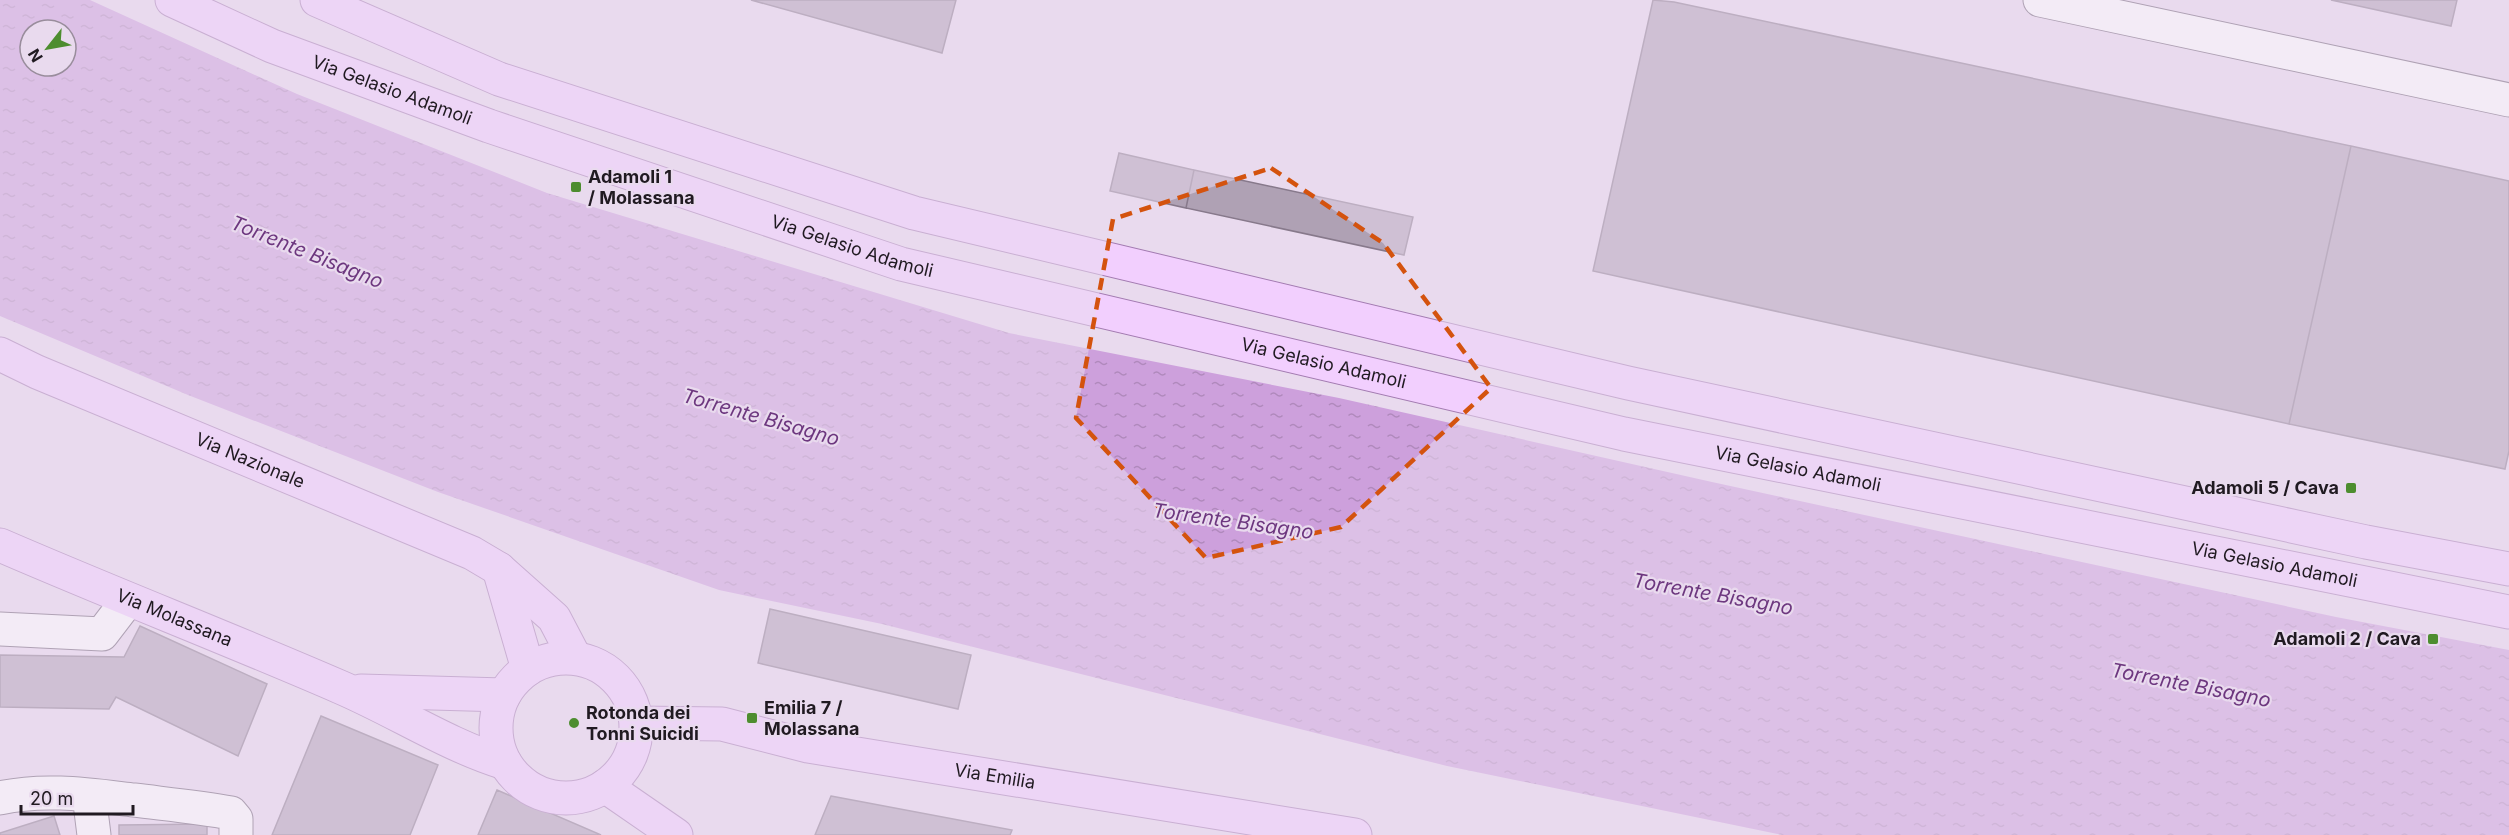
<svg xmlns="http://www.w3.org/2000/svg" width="2509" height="835" viewBox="0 0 2509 835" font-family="Inter,sans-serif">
<defs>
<pattern id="water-ripples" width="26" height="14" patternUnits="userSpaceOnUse" patternTransform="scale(1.5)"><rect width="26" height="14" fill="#cda0dc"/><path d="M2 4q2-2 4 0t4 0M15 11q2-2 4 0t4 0" fill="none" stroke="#b089bc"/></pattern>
</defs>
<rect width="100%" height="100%" fill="#e9daee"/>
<path fill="url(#water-ripples)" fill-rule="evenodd" d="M 0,0 L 90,0 L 297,94 L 547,193 L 1009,333 L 1339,398 L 1712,482 L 2336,617 L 2509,650 L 2509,835 L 1782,835 L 1447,766 L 882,624 L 719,590 L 438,492 L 188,395 L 0,316 ZM 30,30 L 66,30 L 66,66 L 30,66 Z"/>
<path fill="#afa1b4" stroke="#87798b" stroke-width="1.5" d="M 751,0 L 956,0 L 942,53 Z
M 1653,0 L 1674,2 L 2351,146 L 2289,424 L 1593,271 Z
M 2331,0 L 2457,0 L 2451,26 Z
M 2351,146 L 2509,181 L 2509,451 L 2505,469 L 2289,424 Z
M 1119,153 L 1194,170 L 1186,208 L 1110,191 Z
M 1194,170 L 1413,217 L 1404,255 L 1186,208 Z
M 770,609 L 971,655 L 958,709 L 758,663 Z
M 140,626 L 267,684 L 238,756 L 116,697 L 109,709 L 0,707 L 0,655 L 124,657 Z
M 321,716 L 438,765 L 410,835 L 272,835 Z
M 497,790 L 601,835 L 478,835 Z
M 831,796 L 1012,830 L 1010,835 L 815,835 Z
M 54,816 L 60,835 L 0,835 L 0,833 Z
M 207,824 L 207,835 L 119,835 L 119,825 Z"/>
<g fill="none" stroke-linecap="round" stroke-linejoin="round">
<defs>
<path id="minor" d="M 2040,0 L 2509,100
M 0,629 L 102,634 L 128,600
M 89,795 L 94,835
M 0,798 C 44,788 90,795 134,800 C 166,804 199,807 231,813 L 236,819 L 236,835"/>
<g id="major">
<path id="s1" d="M 172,0 L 272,46 L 489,126 L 901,264 L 1624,434 L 2509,612"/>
<path d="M 317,0 L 499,79 L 914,213 L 1628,383 L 2366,542 L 2509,569"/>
<path id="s2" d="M 0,354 L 37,372 L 472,553 L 499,569 L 554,618 L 575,658"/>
<path id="s3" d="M 0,545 C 113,594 227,638 340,687 C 396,711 447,745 505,763"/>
<path d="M 499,569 L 528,669"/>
<circle cx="566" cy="728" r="70"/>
<path d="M 361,691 L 504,695"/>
<path id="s4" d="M 637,723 L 722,724 L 808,746 L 1355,835"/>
<path d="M 605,786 L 676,835"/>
</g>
</defs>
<use href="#minor" stroke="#6a5e6f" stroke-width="35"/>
<use href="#major" stroke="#a37bb1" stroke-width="35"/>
<use href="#minor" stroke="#fff" stroke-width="33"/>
<use href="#major" stroke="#f2cffe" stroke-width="33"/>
</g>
<path d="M0 0H2509V835H0ZM 1271,168 L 1383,243 L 1491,388 L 1341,527 L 1206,558 L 1076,418 L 1113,219 Z" fill="#e9daee" fill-opacity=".55" fill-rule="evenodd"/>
<path fill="none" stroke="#d4530e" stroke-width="4.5" stroke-dasharray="12 8" stroke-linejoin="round" d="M 1271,168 L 1383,243 L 1491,388 L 1341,527 L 1206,558 L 1076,418 L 1113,219 Z"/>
<g fill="#4d8d2f" stroke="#e9daee" stroke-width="2">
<rect x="570" y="181" width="12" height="12" rx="3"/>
<rect x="2345" y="482" width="12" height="12" rx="3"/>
<rect x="2427" y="633" width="12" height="12" rx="3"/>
<rect x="746" y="712" width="12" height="12" rx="3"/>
<circle cx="574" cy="723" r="6"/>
</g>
<g text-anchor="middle" stroke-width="4.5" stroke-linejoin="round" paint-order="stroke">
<g font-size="18" fill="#201a21" stroke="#e9daee">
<text dy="6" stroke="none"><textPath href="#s1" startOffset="238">Via Gelasio Adamoli</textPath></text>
<text dy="6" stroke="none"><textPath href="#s1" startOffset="724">Via Gelasio Adamoli</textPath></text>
<text dy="6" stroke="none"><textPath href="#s1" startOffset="1210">Via Gelasio Adamoli</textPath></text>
<text dy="6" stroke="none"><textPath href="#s2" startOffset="272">Via Nazionale</textPath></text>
<text dy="6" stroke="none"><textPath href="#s1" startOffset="1696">Via Gelasio Adamoli</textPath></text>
<text dy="6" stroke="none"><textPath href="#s1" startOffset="2182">Via Gelasio Adamoli</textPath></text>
<text dy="6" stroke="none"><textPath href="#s3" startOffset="189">Via Molassana</textPath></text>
<text dy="6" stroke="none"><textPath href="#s4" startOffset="363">Via Emilia</textPath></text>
</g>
<g font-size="18" font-weight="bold" fill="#201a21" stroke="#e9daee" text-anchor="start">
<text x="588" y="183">Adamoli 1<tspan x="588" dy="21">/ Molassana</tspan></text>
<text x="2339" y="494" text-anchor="end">Adamoli 5 / Cava</text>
<text x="2421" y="645" text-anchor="end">Adamoli 2 / Cava</text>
<text x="764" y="714">Emilia 7 /<tspan x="764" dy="21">Molassana</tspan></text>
<text x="586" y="719">Rotonda dei<tspan x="586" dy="21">Tonni Suicidi</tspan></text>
</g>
<g font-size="20" font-style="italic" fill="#6d377f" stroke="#e9daee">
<text transform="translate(307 252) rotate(22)" y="7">Torrente Bisagno</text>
<text transform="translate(761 417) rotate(16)" y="7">Torrente Bisagno</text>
<text transform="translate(1233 521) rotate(8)" y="7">Torrente Bisagno</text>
<text transform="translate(1713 594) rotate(10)" y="7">Torrente Bisagno</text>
<text transform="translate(2191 685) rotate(11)" y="7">Torrente Bisagno</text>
</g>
</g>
<g transform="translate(48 48) rotate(239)"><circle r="28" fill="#e9daee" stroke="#998d9c" stroke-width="1.5"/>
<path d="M0-4.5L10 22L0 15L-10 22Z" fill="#4d8d2f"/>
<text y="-9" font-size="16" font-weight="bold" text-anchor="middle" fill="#201a21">N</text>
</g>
<path d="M21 805v9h112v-9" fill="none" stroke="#201a21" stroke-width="3"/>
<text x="30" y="805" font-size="18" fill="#201a21" stroke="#e9daee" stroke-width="4.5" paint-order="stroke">20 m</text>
</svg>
